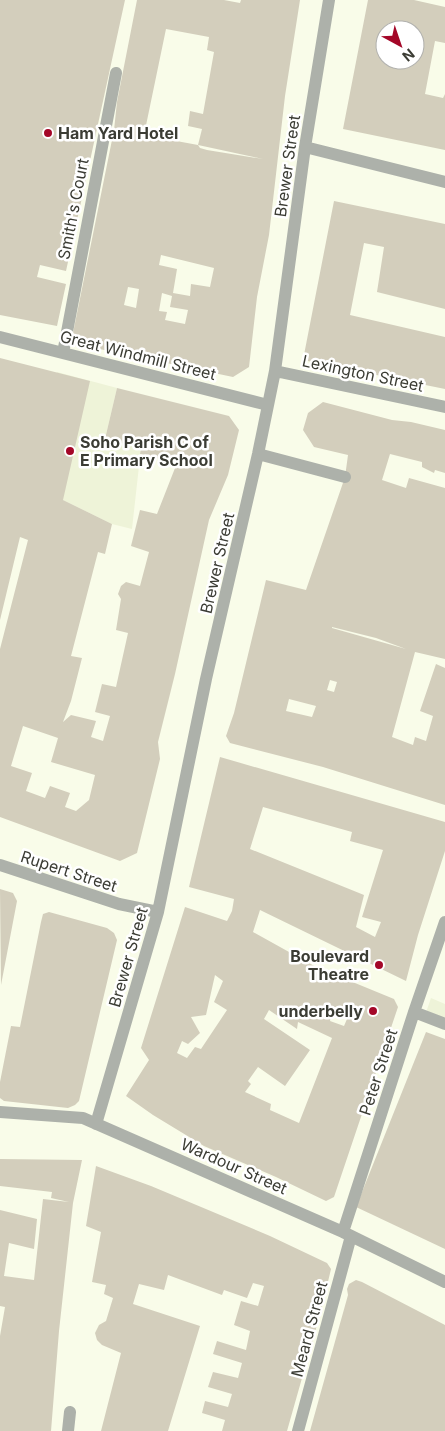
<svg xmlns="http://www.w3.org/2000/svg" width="445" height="1431" viewBox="0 0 445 1431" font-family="Inter,sans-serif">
<rect width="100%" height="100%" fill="#f9fce9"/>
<path fill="#eef3d8" d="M 57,372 L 117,388 L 105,439 L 141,448 L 132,529 L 112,524 L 63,500 L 42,435 Z
M 431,998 L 445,1004 L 445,1029 L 423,1021 Z"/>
<path fill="#d3cebc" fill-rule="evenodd" d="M 0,0 L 125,0 L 66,271 L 40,265 L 37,277 L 66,284 L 57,326 L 0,315 Z
M 137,0 L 224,0 L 240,3 L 241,0 L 300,0 L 285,96 L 269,235 L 257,297 L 249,367 L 233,377 L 71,343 L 114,130 L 117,102 ZM 166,29 L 209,37 L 207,50 L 214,52 L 203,114 L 190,111 L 188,126 L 202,129 L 198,145 L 263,159 L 207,150 L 200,148 L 198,145 L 144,135 ZM 161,255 L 214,268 L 210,287 L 191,284 L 190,296 L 173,293 L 177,269 L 159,265 ZM 128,287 L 139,289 L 136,308 L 124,305 ZM 162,293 L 172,296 L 170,307 L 188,310 L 185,324 L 165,320 L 167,312 L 159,311 Z
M 368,0 L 414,0 L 445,7 L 445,43 L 435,41 L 425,94 L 443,98 L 445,94 L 445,150 L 343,129 ZM 385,30 L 415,30 L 415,60 L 385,60 Z
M 334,201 L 445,224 L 445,309 L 377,292 L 384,247 L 364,243 L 350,315 L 445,337 L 445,389 L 303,360 Z
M 0,358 L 90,381 L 63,500 L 112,524 L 105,554 L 98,552 L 71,656 L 82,658 L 71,701 L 63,722 L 71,715 L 96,721 L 91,737 L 103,741 L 110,716 L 95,712 L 102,684 L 116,687 L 128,633 L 116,630 L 121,599 L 118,594 L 121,586 L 126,582 L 140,586 L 149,552 L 131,546 L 140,510 L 157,514 L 177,463 L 140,454 L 141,448 L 105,439 L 117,388 L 229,416 L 239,430 L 228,475 L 209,520 L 175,674 L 158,742 L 160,759 L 137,853 L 120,861 L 0,817 L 0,649 L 28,540 L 20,537 L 0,620 ZM 23,726 L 58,738 L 51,762 L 95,775 L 89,800 L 76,811 L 65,807 L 70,793 L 50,786 L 45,798 L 26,791 L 32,773 L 11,766 Z
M 323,402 L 392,420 L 411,422 L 445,430 L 445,473 L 435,470 L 434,473 L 422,467 L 422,462 L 390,454 L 382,480 L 406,488 L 409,478 L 445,488 L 445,659 L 415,652 L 392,737 L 413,745 L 415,737 L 426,741 L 433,716 L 420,711 L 436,664 L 445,668 L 445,805 L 323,767 L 230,743 L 226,736 L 234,713 L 266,580 L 306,590 L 345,477 L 348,455 L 314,447 L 303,430 L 308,413 ZM 332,627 L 376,638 L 406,649 L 332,628 ZM 330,680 L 337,682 L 334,692 L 327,690 ZM 289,699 L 316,706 L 312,717 L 286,711 Z
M 220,757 L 445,822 L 445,851 L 418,935 L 406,981 L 260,910 L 253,932 L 316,967 L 394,999 L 398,1007 L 334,1197 L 326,1201 L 276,1177 L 204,1146 L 153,1115 L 126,1096 L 149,1060 L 141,1048 L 185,907 L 227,921 L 232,911 L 234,899 L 189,887 ZM 263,807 L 352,832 L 350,841 L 383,850 L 362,917 L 381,922 L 375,937 L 356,927 L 364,895 L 250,849 ZM 215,975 L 223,981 L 214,1002 L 227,1010 L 201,1049 L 195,1047 L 187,1058 L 177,1053 L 182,1041 L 188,1044 L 200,1033 L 191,1017 L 206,1015 ZM 269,1010 L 297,1029 L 298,1022 L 332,1038 L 299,1123 L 270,1110 L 271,1104 L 245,1092 L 251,1084 L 248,1081 L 258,1067 L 285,1086 L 310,1050 L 264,1019 ZM 332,1013 L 347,1019 L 344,1026 L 330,1021 Z
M 0,889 L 13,893 L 17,901 L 1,985 Z
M 49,912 L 107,928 L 114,933 L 117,940 L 79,1101 L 75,1105 L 68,1108 L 4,1101 L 0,1098 L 0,1082 L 11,1026 L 20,1027 L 41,922 L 43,914 Z
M 426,1032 L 445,1039 L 445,1249 L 356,1207 Z
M 0,1159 L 82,1160 L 73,1203 L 59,1331 L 51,1431 L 0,1431 L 0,1336 L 5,1307 L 0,1306 L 0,1210 L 37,1219 L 34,1249 L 9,1243 L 4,1276 L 34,1280 L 43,1199 L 69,1202 L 51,1198 L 52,1192 L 0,1186 Z
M 96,1166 L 151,1186 L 270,1236 L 327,1263 L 331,1269 L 321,1311 L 287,1431 L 222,1431 L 225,1420 L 202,1413 L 205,1401 L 228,1407 L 232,1394 L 208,1387 L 213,1372 L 238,1378 L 242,1363 L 213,1354 L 217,1341 L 246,1350 L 250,1331 L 234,1325 L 241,1301 L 258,1306 L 264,1286 L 253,1283 L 247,1298 L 224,1290 L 222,1295 L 168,1275 L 164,1290 L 139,1284 L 133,1304 L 200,1326 L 168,1431 L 101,1431 L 121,1353 L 102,1345 L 97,1340 L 95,1333 L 99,1325 L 106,1321 L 113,1298 L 104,1294 L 106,1285 L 92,1282 L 101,1232 L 86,1226 Z
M 356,1280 L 362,1282 L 445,1325 L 445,1431 L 310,1431 L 348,1295 L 347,1289 L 349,1284 Z"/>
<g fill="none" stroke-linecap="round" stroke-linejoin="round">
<path stroke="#adb1aa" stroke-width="12" d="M 305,147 L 445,182
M 0,337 L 268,405
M 63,353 L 116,73
M 275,371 L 445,407
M 258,454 L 345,477
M 0,865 L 119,904 L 158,912
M 414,1012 L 445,1024
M 0,1112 L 83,1118 L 343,1232 L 445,1282
M 96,1124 L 158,912 L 206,679 L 258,454 L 275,371 L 305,147 L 329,0
M 343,1232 L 414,1012 L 445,922
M 68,1431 L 70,1412
M 298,1431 L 351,1236"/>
</g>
<g fill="#a40728" stroke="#fff" stroke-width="2">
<circle cx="48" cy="133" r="5"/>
<circle cx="70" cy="451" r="5"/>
<circle cx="379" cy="965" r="5"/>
<circle cx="373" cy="1011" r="5"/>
</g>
<g text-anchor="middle" stroke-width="5" stroke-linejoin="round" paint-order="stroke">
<g font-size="16" font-weight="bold" fill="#3b3c34" stroke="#fff" text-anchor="start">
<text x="58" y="139">Ham Yard Hotel</text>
<text x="80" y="448">Soho Parish C of<tspan x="80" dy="18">E Primary School</tspan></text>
<text x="369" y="962" text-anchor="end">Boulevard<tspan x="369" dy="18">Theatre</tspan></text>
<text x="363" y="1017" text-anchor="end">underbelly</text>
</g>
<g font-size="16" fill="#3b3c34" stroke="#fff">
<text transform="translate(287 166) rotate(-82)" y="6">Brewer Street</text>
<text transform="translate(73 209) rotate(-79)" y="6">Smith's Court</text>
<text transform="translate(138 355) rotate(14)" y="6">Great Windmill Street</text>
<text transform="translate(363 373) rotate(12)" y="6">Lexington Street</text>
<text transform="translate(217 563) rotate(-77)" y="6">Brewer Street</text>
<text transform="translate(69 871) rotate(18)" y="6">Rupert Street</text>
<text transform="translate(128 957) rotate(-74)" y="6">Brewer Street</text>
<text transform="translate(378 1072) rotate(-72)" y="6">Peter Street</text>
<text transform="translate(234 1166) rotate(24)" y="6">Wardour Street</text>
<text transform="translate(309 1329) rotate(-75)" y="6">Meard Street</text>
</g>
</g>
<g transform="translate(400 45) rotate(140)"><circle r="24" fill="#ffffff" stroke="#b1b1ae"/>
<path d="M0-4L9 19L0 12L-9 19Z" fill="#a40728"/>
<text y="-8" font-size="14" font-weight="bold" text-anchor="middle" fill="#3b3c34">N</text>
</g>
</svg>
